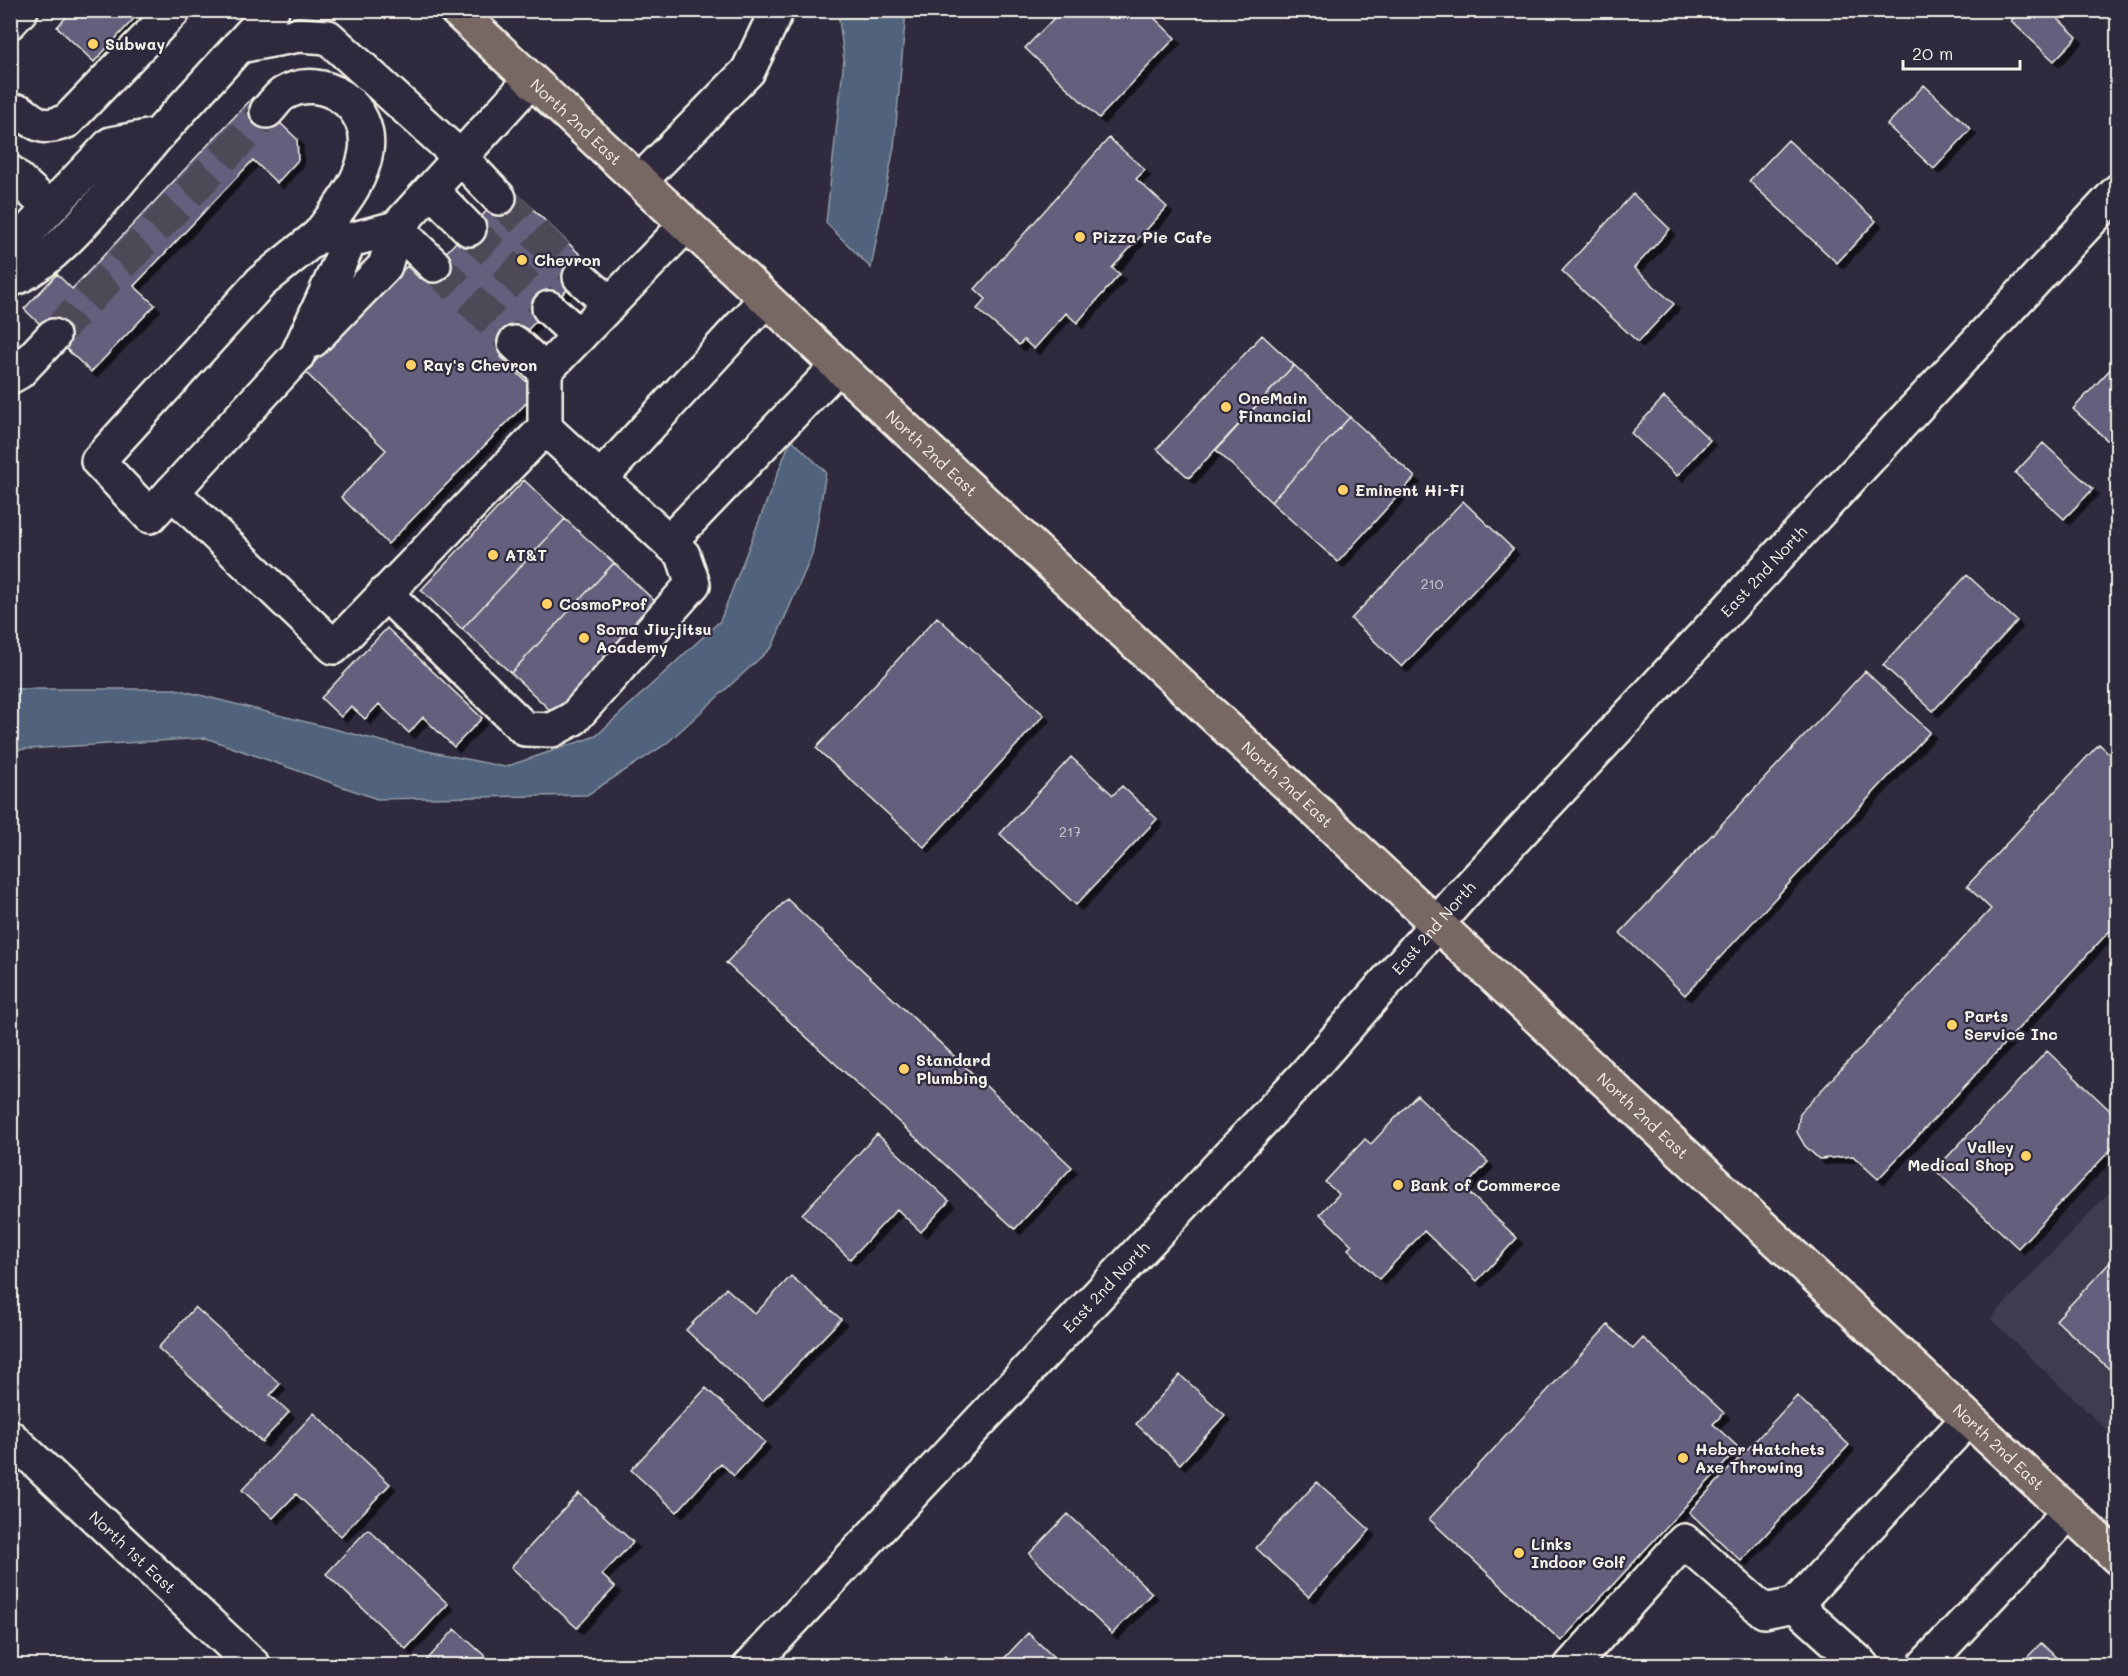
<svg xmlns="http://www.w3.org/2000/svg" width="2128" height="1676" viewBox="0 0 2128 1676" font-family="Mali,sans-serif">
<defs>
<filter id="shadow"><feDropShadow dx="5.5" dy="5.5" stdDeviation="0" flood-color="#0009"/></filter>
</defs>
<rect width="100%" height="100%" fill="#2f2a3d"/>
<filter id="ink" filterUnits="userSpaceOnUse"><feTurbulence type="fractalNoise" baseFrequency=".0167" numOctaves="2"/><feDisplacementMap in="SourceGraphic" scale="12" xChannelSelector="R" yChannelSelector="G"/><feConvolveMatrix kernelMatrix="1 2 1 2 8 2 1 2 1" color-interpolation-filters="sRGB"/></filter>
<g filter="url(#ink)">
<path fill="#3f3a50" d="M 2117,1184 L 2117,1440 L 1990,1319 Z"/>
<path fill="#51637c" stroke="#929ca7" stroke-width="1.5" d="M 838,11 L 906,11 L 894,147 L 871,268 L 826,223 L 844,59 Z
M 791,439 L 826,472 L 812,555 L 772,647 L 666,744 L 587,795 L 377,799 L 206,738 L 11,750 L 11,689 L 176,689 L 393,744 L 505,767 L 596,736 L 720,621 Z"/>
<path fill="#645e7c" stroke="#f4f1e8" stroke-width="1.5" filter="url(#shadow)" d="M 73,10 L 142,10 L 94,62 L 57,27 Z
M 1056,10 L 1146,10 L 1175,38 L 1099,118 L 1025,48 L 1059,13 Z
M 2021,10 L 2049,10 L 2077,37 L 2054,61 L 2011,21 Z
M 1924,85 L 1971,129 L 1934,169 L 1887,125 Z
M 253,97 L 297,139 L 298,160 L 277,183 L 253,160 L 134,286 L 155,305 L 91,372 L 24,309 L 57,274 L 72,289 Z
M 1109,138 L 1145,170 L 1136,179 L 1167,207 L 1112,268 L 1120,274 L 1077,323 L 1066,313 L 1034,349 L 1024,340 L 1019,345 L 977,309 L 986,299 L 975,289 Z
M 1788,140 L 1876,221 L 1837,263 L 1749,181 Z
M 510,187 L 591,265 L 501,357 L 537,392 L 388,544 L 341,497 L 386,450 L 305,372 L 407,266 L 420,279 Z
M 1633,194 L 1670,229 L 1634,268 L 1674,304 L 1638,342 L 1562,271 Z
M 1262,335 L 1294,365 L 1189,478 L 1157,449 Z
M 2118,361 L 2118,450 L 2073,409 Z
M 1294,365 L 1350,417 L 1271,502 L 1216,450 Z
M 1664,397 L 1710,440 L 1677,476 L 1631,433 Z
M 1350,417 L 1415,477 L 1338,562 L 1271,502 Z
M 2043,443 L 2093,489 L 2064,519 L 2015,473 Z
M 524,480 L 565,519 L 462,629 L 421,590 Z
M 1463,501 L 1513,549 L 1402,667 L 1351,619 Z
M 565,519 L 614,563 L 511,673 L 462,629 Z
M 614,563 L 658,604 L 554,714 L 511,673 Z
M 1967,575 L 2017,621 L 1933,711 L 1883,665 Z
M 937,617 L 1044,715 L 924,847 L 816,748 Z
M 387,628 L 482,718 L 454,747 L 423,717 L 409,733 L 379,704 L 365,719 L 351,706 L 341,717 L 321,698 Z
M 1865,671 L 1930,732 L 1685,995 L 1620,933 Z
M 2099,744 L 2118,761 L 2118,922 L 1878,1179 L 1853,1156 L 1819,1159 L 1805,1146 L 1797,1132 L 1800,1113 L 1991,909 L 1967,886 Z
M 1071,757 L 1113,795 L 1122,786 L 1157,819 L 1076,905 L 1000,834 Z
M 787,899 L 1072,1167 L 1015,1229 L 726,963 Z
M 2047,1051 L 2118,1118 L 2118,1142 L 2018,1248 L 1935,1170 Z
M 1417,1095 L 1488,1162 L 1464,1188 L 1517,1238 L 1477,1281 L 1424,1231 L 1379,1279 L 1348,1249 L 1352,1245 L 1320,1214 L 1339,1194 L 1325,1182 L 1365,1139 L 1371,1144 Z
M 877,1134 L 949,1201 L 921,1232 L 897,1209 L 850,1259 L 802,1214 Z
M 2118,1254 L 2118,1377 L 2056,1320 Z
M 791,1276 L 841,1319 L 762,1401 L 686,1330 L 726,1288 L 755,1314 Z
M 195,1307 L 280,1384 L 270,1395 L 289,1412 L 262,1442 L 158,1348 Z
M 1608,1325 L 1633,1349 L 1643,1338 L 1724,1413 L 1713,1424 L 1739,1448 L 1561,1641 L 1429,1519 Z
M 1180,1375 L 1225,1415 L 1180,1464 L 1136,1424 Z
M 706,1388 L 765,1442 L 734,1476 L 721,1463 L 677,1512 L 631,1470 Z
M 1797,1396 L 1849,1445 L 1741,1561 L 1689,1512 Z
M 314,1413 L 390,1484 L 341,1536 L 296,1494 L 273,1518 L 242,1490 Z
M 1317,1482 L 1370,1530 L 1309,1597 L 1256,1548 Z
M 579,1493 L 633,1542 L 602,1575 L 615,1587 L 577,1628 L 511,1567 Z
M 1068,1514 L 1152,1593 L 1112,1634 L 1029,1554 Z
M 368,1529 L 448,1604 L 406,1649 L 326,1574 Z
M 455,1629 L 496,1666 L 426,1666 L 424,1663 Z
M 1028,1633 L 1063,1666 L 997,1666 Z
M 2041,1643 L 2065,1666 L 2019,1666 Z
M 945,1656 L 955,1666 L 936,1666 Z"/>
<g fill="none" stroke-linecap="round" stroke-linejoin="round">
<path stroke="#4d4857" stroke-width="33" stroke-dasharray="33 16" stroke-linecap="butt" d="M 499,198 L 580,277
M 469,229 L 549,308
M 434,265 L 515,343
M 53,336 L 267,111"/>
<defs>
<g id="minor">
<path d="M 10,22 L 21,10"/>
<path d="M 239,46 L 299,35 L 328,37 L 461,158 L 499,198"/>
<path d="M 267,111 C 272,106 277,98 283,94 C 323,70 373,107 366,151 C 362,183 337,210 319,235"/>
<path d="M 21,112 C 40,127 44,129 67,121 L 174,10"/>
<path d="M 10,172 L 50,208"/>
<path d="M 640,181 L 748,71 L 777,10"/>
<path d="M 431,190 L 469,229"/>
<path d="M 350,240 L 297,356 L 150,516 L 98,461 L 261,282 L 319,235 L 350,240 L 396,228 L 531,80"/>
<path d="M 10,250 L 111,144 L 158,135 L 272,10"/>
<path d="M 580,277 L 610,304"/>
<path d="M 10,280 C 56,266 125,173 158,135"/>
<path d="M 549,308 L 579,336"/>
<path d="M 313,340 L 385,266 L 396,228 L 434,265"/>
<path d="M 515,343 L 545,371"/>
<path d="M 10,377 L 19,372 L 53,336"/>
<path d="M 600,479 L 766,299"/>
<path d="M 172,492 L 334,647 L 545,428 L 545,371 L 686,225"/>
<path d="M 669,542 L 838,366"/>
<path d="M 385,593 L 525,729 L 552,730 L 574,718 L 693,584 L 683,555 L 545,428"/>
<path id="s1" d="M 10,1437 L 254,1666"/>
<path id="s2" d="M 750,1666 L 1305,1075 L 1461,896 L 2118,191"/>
<path d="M 1571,1666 L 1684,1541 L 1764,1611 L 1795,1605"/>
<path d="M 1863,1666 L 1795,1605 L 1968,1419"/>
<path d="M 1924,1666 L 2069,1512"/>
</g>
<g id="major">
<path id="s3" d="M 456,10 L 2118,1558"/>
</g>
</defs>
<use href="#minor" stroke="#f4f1e8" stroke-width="38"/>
<use href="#major" stroke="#f4f1e8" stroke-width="38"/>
<use href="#minor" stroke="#2f2a3d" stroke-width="33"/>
<use href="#major" stroke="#776864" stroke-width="33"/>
</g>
</g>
<g fill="#ffd166" stroke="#2f2a3d" stroke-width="2">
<circle cx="93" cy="44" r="6"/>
<circle cx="1080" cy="237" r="6"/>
<circle cx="522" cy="260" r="6"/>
<circle cx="411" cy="365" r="6"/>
<circle cx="1226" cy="407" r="6"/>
<circle cx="1343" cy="490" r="6"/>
<circle cx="493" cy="555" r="6"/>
<circle cx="547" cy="604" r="6"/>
<circle cx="584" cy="638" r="6"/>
<circle cx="1952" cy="1025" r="6"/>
<circle cx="904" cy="1069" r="6"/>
<circle cx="2026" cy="1156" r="6"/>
<circle cx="1398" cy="1185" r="6"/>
<circle cx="1683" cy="1458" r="6"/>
<circle cx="1519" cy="1553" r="6"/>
</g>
<g text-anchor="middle" stroke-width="4.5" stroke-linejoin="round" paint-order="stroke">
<g font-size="14" fill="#d0cccd">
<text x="1432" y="589">210</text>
<text x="1070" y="837">217</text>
</g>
<g font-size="16" font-weight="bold" fill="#f4f1e8" stroke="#2f2a3d" text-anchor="start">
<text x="105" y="50">Subway</text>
<text x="1092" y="243">Pizza Pie Cafe</text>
<text x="534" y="266">Chevron</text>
<text x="423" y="371">Ray's Chevron</text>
<text x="1238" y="404">OneMain<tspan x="1238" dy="18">Financial</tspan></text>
<text x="1355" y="496">Eminent Hi-Fi</text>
<text x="505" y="561">AT&amp;T</text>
<text x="559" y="610">CosmoProf</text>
<text x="596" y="635">Soma Jiu-jitsu<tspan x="596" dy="18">Academy</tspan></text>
<text x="1964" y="1022">Parts<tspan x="1964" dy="18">Service Inc</tspan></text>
<text x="916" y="1066">Standard<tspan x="916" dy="18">Plumbing</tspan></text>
<text x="2014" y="1153" text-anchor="end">Valley<tspan x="2014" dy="18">Medical Shop</tspan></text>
<text x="1410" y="1191">Bank of Commerce</text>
<text x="1695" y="1455">Heber Hatchets<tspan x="1695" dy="18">Axe Throwing</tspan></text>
<text x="1531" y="1550">Links<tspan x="1531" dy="18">Indoor Golf</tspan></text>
</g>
<g font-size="16" fill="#f4f1e8" stroke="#2f2a3d">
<text dy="6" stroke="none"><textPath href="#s3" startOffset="164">North 2nd East</textPath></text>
<text dy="6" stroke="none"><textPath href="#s3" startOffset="650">North 2nd East</textPath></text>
<text dy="6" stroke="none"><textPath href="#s2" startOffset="1492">East 2nd North</textPath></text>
<text dy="6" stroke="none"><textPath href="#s3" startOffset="1136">North 2nd East</textPath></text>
<text dy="6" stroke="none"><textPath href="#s2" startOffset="1006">East 2nd North</textPath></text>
<text dy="6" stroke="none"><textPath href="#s3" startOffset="1622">North 2nd East</textPath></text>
<text dy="6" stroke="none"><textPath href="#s2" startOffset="520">East 2nd North</textPath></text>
<text dy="6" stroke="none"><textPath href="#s3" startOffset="2108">North 2nd East</textPath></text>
<text dy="6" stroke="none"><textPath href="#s1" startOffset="168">North 1st East</textPath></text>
</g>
</g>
<rect width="2128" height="1676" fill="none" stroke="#2f2a3d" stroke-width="36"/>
<rect x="18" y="18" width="2092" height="1640" fill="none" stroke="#f4f1e8" stroke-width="2" filter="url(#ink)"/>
<path d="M1903 60v9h117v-9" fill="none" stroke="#f4f1e8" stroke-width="3"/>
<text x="1912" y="60" font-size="18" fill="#f4f1e8" stroke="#2f2a3d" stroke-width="4.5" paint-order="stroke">20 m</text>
</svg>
